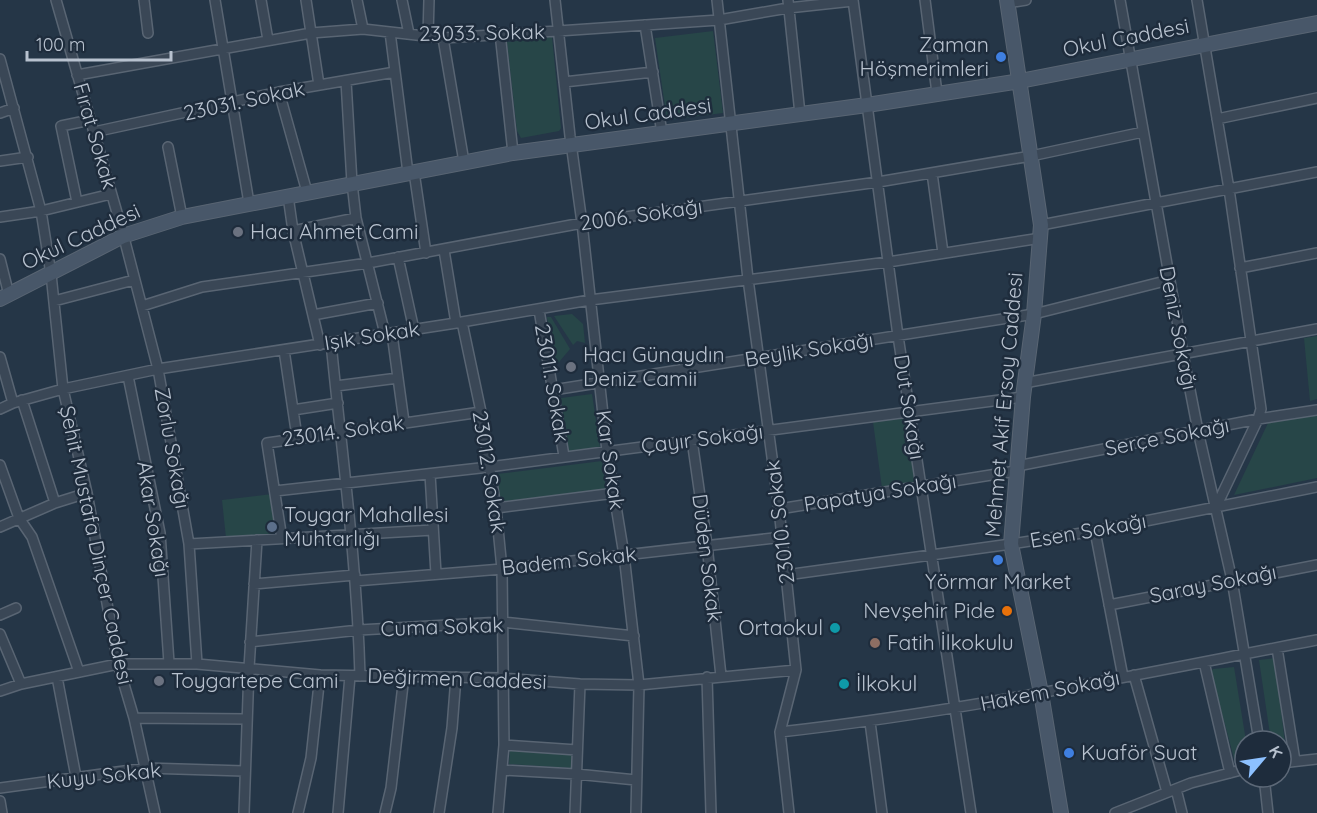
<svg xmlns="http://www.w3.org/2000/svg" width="1317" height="813" viewBox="0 0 1317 813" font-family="Quicksand,sans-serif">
<rect width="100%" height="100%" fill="#253647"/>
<path fill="#274648" d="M 713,31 L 723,113 L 667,120 L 655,38 Z
M 552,37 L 561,128 L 559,131 L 521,138 L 517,131 L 507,42 Z
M 572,314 L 583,324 L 585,343 L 577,341 L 573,345 L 554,316 Z
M 547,317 L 551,317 L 570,349 L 554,368 Z
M 1317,336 L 1317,399 L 1310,401 L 1304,338 Z
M 592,394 L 600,448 L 569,452 L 561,398 Z
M 1317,415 L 1317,478 L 1234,495 L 1268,423 Z
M 905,417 L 915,483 L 882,488 L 873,422 Z
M 602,461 L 606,489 L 500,502 L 497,474 Z
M 272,494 L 277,533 L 226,538 L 222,500 Z
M 1275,658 L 1286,753 L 1281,757 L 1281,741 L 1271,741 L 1259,660 Z
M 1234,667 L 1246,741 L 1245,765 L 1236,766 L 1211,672 L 1213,669 Z
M 510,749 L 572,753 L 571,768 L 509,764 Z"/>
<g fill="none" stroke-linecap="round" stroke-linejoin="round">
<defs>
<path id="minor" d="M 56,0 L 122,230 L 158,369 L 189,544 L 197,664
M 144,0 L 148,33
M 215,0 L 249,203
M 261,0 L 268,40
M 306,0 L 319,85
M 357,0 L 363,29
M 402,0 L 409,34
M 555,0 L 570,136 L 582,223 L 607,451 L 624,555 L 639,685 L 636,813
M 717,0 L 748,279 L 779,509 L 796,670 L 780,732 L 789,813
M 788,0 L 800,114
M 853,0 L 898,336 L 971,813
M 925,0 L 937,93
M 1120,0 L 1183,354 L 1198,431 L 1232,580 L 1259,741
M 1197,0 L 1229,189 L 1261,409 L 1258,419 L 1216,507
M 1007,3 L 1026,0
M 645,25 L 662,133
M 390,32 L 408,173
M 500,33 L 513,153
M 428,36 L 429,0
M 443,38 L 464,162
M 0,59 L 41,211 L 51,274 L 63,389 L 87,493 L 118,664 L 134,718 L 155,813
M 77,75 L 311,33 L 363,29 L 443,38 L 558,31 L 719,20 L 788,8 L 853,1
M 346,81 L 352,183 L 356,218 L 385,334
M 564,82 L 653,72
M 279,92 L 307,192
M 0,113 L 14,108
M 1217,119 L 1317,98
M 94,132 L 279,92 L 395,72
M 168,147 L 182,217
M 0,161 L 28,157
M 414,172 L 426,253
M 932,173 L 943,253
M 288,196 L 293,231 L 320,345
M 77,202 L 61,126 L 90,120
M 0,217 L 41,211 L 111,194
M 1041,225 L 1317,172
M 293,231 L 356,218
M 444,250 L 456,323
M 398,257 L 414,330
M 0,259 L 9,295
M 1240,268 L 1317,253
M 54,301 L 134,280
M 142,306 L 202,287 L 368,263 L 582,223 L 878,182 L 1031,156 L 1143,132
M 539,310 L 564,456
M 313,315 L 378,303
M 462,322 L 481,412 L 496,508 L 502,569 L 504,745 L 498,813
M 392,334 L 404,422
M 331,343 C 342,454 357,564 360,676
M 284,350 L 297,437
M 0,357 L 13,403
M 128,376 L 160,533 L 169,663
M 1024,383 L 1317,329
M 336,386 L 398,378
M 553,390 L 1034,314 L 1169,280
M 22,400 L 55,503
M 0,409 L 13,403 L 63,389 L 158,369 L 456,323 L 590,300 L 888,262 L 1041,238
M 293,410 L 338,403
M 692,440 L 707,545 L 721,676
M 0,465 L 19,518 L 32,537 L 79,672
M 1017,466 L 1258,419 L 1317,410
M 430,474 L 436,574
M 275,491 L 489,467 L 1023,397
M 496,508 L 615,493
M 779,509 L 1016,471
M 0,527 L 55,503 L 87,493
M 1095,531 L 1123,677
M 282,539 L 267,443 L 481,412
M 189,544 L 433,530
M 786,575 L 1011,544 L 1095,531 L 1317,487
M 355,581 L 502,569 L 783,537
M 254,584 L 355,575
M 1109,605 L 1317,565
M 0,615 L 16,608
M 0,634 L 21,684
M 250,642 L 359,630 L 502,622 L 634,636
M 1277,648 L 1295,761
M 1204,662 L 1230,773
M 1134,675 L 1167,792
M 57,677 L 76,777
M 707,677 L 711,813
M 0,691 L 21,684 L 118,664 L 197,664 L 320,675 L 502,678 L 580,684 L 639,685 L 796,670
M 134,718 L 247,719
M 870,722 L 882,813
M 780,732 C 961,712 1139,674 1317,640
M 504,745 L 577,750
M 1281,763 L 1317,759
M 502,770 L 576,774 L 636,780
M 1264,777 L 1268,813
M 0,788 L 146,768 L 244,771
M 1176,789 L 1182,813
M 0,801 L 2,813
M 244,813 L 249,668 L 257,540
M 298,813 L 311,758 L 320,675
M 338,813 L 350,676
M 385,813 L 391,788 L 404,676
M 439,813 L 452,728 L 456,677
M 575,813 L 580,684
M 1115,813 L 1191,783 L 1245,769"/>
<path id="secondary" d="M 1007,0 L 1041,225 L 1034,314 L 1023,397 L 1011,544 L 1041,693 L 1061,813
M 0,299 L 123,236 L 182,217 L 513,153 L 867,105 L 1020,81 L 1317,23"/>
</defs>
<use href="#minor" stroke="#596573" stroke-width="12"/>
<use href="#secondary" stroke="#596573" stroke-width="16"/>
<use href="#minor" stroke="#3a4756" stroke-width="9"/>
<use href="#secondary" stroke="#485769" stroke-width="14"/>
</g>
<g fill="#3f7fe0" stroke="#1e2c3c" stroke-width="2">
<circle cx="1001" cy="57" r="6"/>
<circle cx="998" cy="560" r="6"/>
<circle cx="1069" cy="753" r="6"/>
</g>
<g fill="#6b7280" stroke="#1e2c3c" stroke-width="2">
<circle cx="238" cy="232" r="6"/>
<circle cx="571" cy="367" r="6"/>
<circle cx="159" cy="681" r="6"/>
</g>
<circle fill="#5c6f8a" stroke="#1e2c3c" stroke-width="2" cx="272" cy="527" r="6"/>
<circle fill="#e8710a" stroke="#1e2c3c" stroke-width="2" cx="1007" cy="611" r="6"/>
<g fill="#0f9aa8" stroke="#1e2c3c" stroke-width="2">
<circle cx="835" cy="628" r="6"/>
<circle cx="844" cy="684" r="6"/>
</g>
<circle fill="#8d6e63" stroke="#1e2c3c" stroke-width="2" cx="875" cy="643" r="6"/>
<g text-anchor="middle" stroke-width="5" stroke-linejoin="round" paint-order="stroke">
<g font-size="21" fill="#b8c2cf" stroke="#1e2c3c">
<text transform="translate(482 33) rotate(-1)" y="7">23033. Sokak</text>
<text transform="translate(1126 38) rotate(-11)" y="7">Okul Caddesi</text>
<text transform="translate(244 101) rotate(-12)" y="7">23031. Sokak</text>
<text transform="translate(648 114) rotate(-8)" y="7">Okul Caddesi</text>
<text transform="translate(95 136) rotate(74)" y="7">Fırat Sokak</text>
<text transform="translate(641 215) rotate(-8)" y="7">2006. Sokağı</text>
<text transform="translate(81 237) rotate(-25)" y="7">Okul Caddesi</text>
<text transform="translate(1178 328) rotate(79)" y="7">Deniz Sokağı</text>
<text transform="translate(372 336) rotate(-9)" y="7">Işık Sokak</text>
<text transform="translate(809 350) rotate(-9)" y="7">Beylik Sokağı</text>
<text transform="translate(552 383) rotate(80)" y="7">23011. Sokak</text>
<text transform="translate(1004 405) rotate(-85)" y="7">Mehmet Akif Ersoy Caddesi</text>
<text transform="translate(909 407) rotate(81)" y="7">Dut Sokağı</text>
<text transform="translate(343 431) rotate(-8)" y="7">23014. Sokak</text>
<text transform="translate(1167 437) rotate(-11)" y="7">Serçe Sokağı</text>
<text transform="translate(702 439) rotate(-7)" y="7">Çayır Sokağı</text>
<text transform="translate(172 448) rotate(80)" y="7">Zorlu Sokağı</text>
<text transform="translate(610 460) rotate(82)" y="7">Kar Sokak</text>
<text transform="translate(489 472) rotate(81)" y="7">23012. Sokak</text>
<text transform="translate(880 493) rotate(-9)" y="7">Papatya Sokağı</text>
<text transform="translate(153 519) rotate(81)" y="7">Akar Sokağı</text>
<text transform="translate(780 522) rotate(-97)" y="7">23010. Sokak</text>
<text transform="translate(1088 531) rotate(-10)" y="7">Esen Sokağı</text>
<text transform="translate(96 545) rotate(78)" y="7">Şehit Mustafa Dinçer Caddesi</text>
<text transform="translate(707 558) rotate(83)" y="7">Düden Sokak</text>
<text transform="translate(569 561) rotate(-6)" y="7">Badem Sokak</text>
<text transform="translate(1213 584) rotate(-11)" y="7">Saray Sokağı</text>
<text transform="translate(442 627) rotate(-2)" y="7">Cuma Sokak</text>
<text transform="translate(457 679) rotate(2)" y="7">Değirmen Caddesi</text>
<text transform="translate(1050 691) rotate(-11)" y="7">Hakem Sokağı</text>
<text transform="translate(104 776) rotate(-6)" y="7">Kuyu Sokak</text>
</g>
<g font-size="21" fill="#b8c2cf" stroke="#1e2c3c" text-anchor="start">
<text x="989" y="52" text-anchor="end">Zaman<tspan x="989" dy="24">Höşmerimleri</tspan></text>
<text x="250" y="239">Hacı Ahmet Cami</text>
<text x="583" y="362">Hacı Günaydın<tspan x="583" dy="24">Deniz Camii</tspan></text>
<text x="284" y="522">Toygar Mahallesi<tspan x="284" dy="24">Muhtarlığı</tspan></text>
<text x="998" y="589" text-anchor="middle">Yörmar Market</text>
<text x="995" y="618" text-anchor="end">Nevşehir Pide</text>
<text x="823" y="635" text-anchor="end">Ortaokul</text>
<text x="887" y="650">Fatih İlkokulu</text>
<text x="171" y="688">Toygartepe Cami</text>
<text x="856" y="691">İlkokul</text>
<text x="1081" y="760">Kuaför Suat</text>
</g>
</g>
<g transform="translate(1263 759) rotate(61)"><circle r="28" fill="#1e2c3c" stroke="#5c6877" stroke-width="1.5"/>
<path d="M0-4.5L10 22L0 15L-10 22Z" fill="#8dc1ff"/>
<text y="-9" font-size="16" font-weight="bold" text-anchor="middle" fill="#b8c2cf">K</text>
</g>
<path d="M27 51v9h144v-9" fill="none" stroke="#b8c2cf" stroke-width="3"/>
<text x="36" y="51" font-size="18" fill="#b8c2cf" stroke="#1e2c3c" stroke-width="4.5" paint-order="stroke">100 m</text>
</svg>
